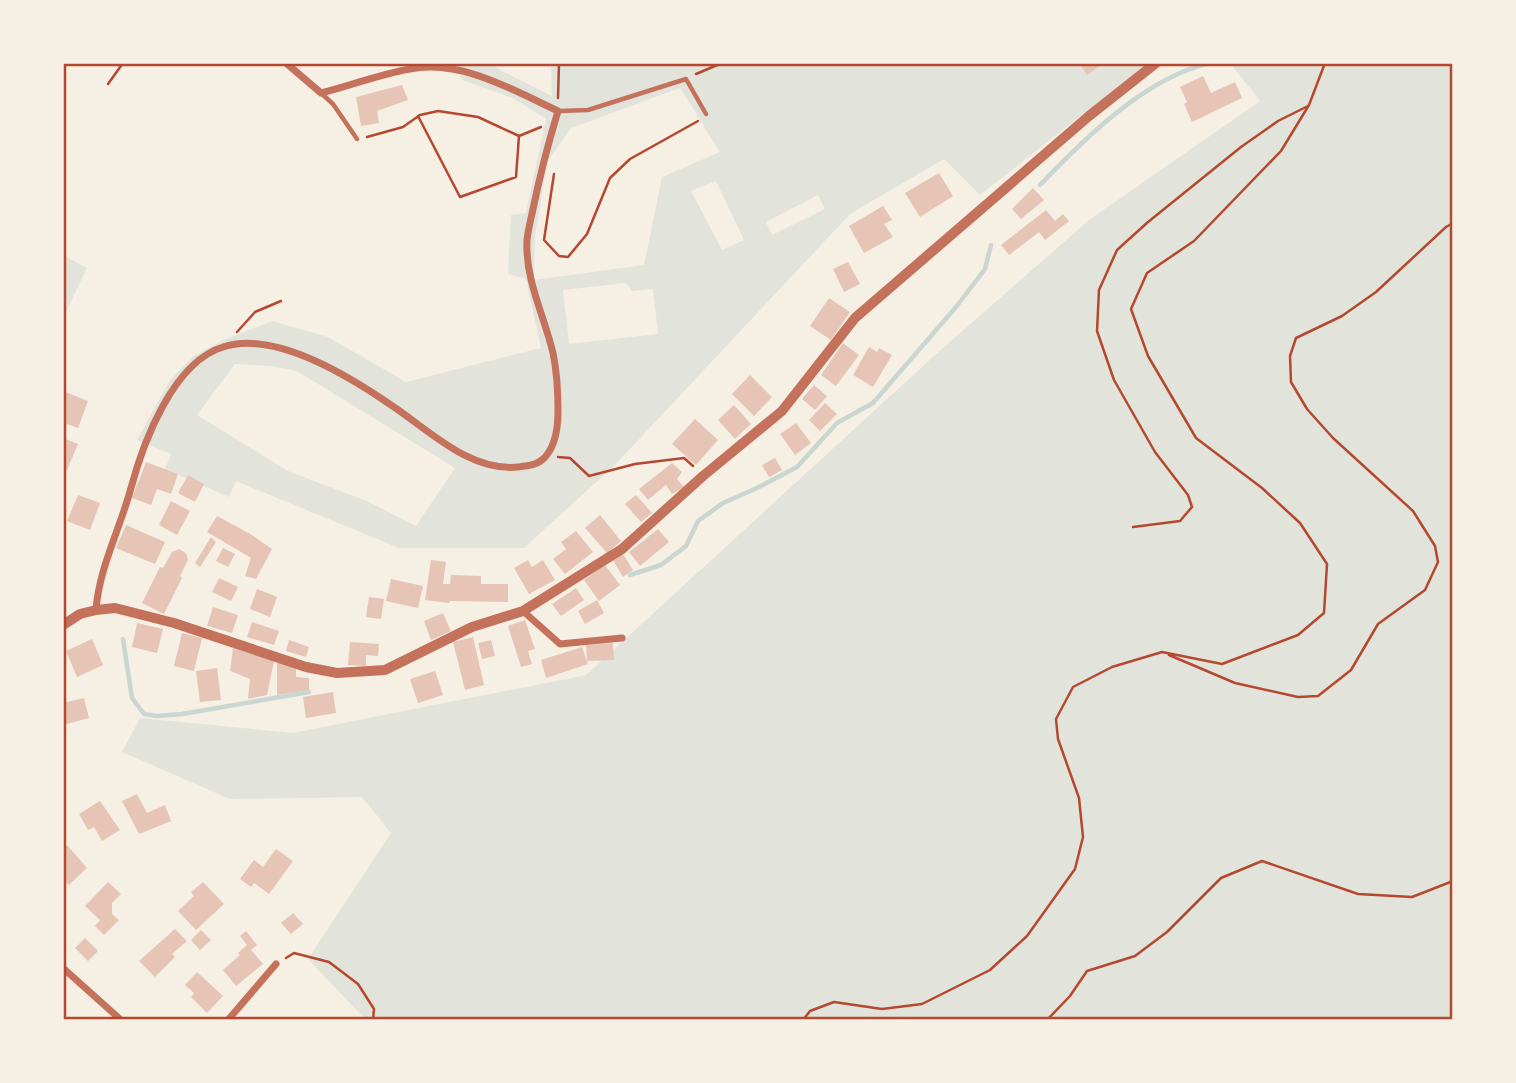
<svg xmlns="http://www.w3.org/2000/svg" width="1516" height="1083" viewBox="0 0 1516 1083" font-family="Raleway,sans-serif">
<rect width="100%" height="100%" fill="#f6efe4"/>
<path fill="#e2e4dc" fill-rule="evenodd" d="M 454,63 L 493,63 L 498,69 L 552,96 L 551,63 L 1148,63 L 980,195 L 944,159 L 850,214 L 615,465 L 524,548 L 399,548 L 236,481 L 229,497 L 165,469 L 171,454 L 137,440 L 170,380 L 194,356 L 226,339 L 272,321 L 328,337 L 406,382 L 541,348 L 526,279 L 508,274 L 511,215 L 526,213 L 546,119 L 513,98 L 462,80 ZM 680,88 L 720,152 L 662,177 L 644,265 L 534,280 L 535,236 L 547,162 L 571,128 ZM 716,181 L 744,240 L 722,250 L 691,191 ZM 818,195 L 825,209 L 772,235 L 766,222 ZM 626,283 L 632,291 L 653,289 L 658,334 L 569,344 L 563,290 ZM 235,364 L 270,366 L 297,371 L 455,468 L 416,526 L 367,501 L 288,471 L 197,415 Z
M 1230,63 L 1453,63 L 1453,1020 L 363,1020 L 363,1017 L 308,959 L 391,833 L 362,797 L 230,799 L 122,752 L 140,718 L 293,733 L 586,675 L 935,355 L 1089,220 L 1260,101 Z
M 63,255 L 87,268 L 63,318 Z"/>
<g fill="none" stroke-linecap="round" stroke-linejoin="round">
<path stroke="#c9d6d2" stroke-width="4.5" d="M 1040,185 C 1084,139 1147,76 1211,63
M 630,575 L 661,565 L 686,546 L 698,521 L 723,503 L 757,488 L 797,467 L 837,423 L 873,403 L 956,307 L 985,269 L 991,245
M 123,639 L 132,698 L 144,714 L 157,716 L 182,714 L 309,692"/>
</g>
<path fill="#e6c5b7" d="M 1079,63 L 1104,63 L 1087,75 Z
M 1203,76 L 1211,93 L 1235,82 L 1242,98 L 1192,122 L 1184,104 L 1187,102 L 1180,87 Z
M 402,85 L 408,100 L 377,111 L 379,123 L 361,126 L 356,97 Z
M 939,173 L 953,196 L 920,217 L 905,193 Z
M 1033,188 L 1044,200 L 1021,219 L 1012,209 Z
M 883,206 L 892,220 L 884,224 L 893,237 L 864,253 L 849,226 Z
M 1046,210 L 1055,221 L 1063,214 L 1069,221 L 1045,240 L 1039,232 L 1009,255 L 1001,245 Z
M 848,262 L 860,284 L 844,292 L 833,269 Z
M 829,298 L 850,312 L 831,340 L 810,326 Z
M 843,343 L 859,355 L 836,386 L 821,375 Z
M 869,347 L 877,352 L 879,348 L 892,355 L 873,387 L 853,375 Z
M 750,375 L 772,397 L 754,416 L 732,394 Z
M 814,385 L 827,396 L 815,410 L 802,399 Z
M 63,391 L 88,401 L 78,428 L 67,424 L 63,432 Z
M 825,403 L 837,414 L 820,431 L 809,420 Z
M 734,405 L 751,424 L 735,439 L 718,420 Z
M 695,419 L 718,440 L 696,465 L 672,444 Z
M 796,423 L 811,443 L 795,455 L 780,434 Z
M 63,438 L 78,444 L 67,470 L 63,468 Z
M 775,458 L 782,470 L 769,477 L 762,465 Z
M 146,462 L 178,474 L 171,494 L 157,489 L 151,505 L 132,498 Z
M 672,463 L 682,472 L 677,479 L 684,487 L 672,494 L 666,485 L 648,500 L 639,489 Z
M 188,475 L 204,484 L 195,502 L 178,493 Z
M 78,495 L 100,503 L 90,530 L 67,521 Z
M 636,495 L 652,513 L 641,522 L 625,504 Z
M 171,501 L 190,511 L 177,535 L 159,525 Z
M 600,515 L 621,541 L 607,553 L 585,528 Z
M 217,516 L 252,535 L 272,549 L 256,579 L 245,576 L 251,558 L 207,532 Z
M 126,525 L 165,542 L 155,564 L 116,548 Z
M 658,529 L 669,542 L 640,566 L 629,552 Z
M 576,531 L 593,552 L 565,574 L 553,559 L 566,549 L 561,542 Z
M 211,537 L 216,542 L 200,567 L 195,563 Z
M 223,548 L 235,554 L 228,567 L 216,561 Z
M 179,549 L 186,553 L 188,560 L 180,576 L 182,578 L 164,614 L 142,603 L 160,567 L 163,568 L 172,552 Z
M 623,554 L 633,570 L 623,577 L 613,560 Z
M 431,560 L 446,562 L 443,584 L 450,584 L 451,575 L 481,576 L 481,584 L 508,584 L 508,602 L 450,601 L 449,603 L 425,600 Z
M 528,560 L 532,567 L 543,560 L 555,580 L 529,594 L 514,568 Z
M 605,565 L 620,585 L 599,601 L 584,580 Z
M 219,578 L 238,587 L 231,601 L 212,592 Z
M 391,579 L 423,586 L 418,608 L 386,601 Z
M 576,588 L 584,600 L 561,616 L 552,604 Z
M 257,589 L 277,597 L 270,617 L 250,609 Z
M 369,597 L 384,599 L 381,619 L 366,617 Z
M 597,600 L 604,613 L 585,624 L 578,611 Z
M 213,607 L 238,615 L 232,633 L 207,626 Z
M 443,613 L 451,631 L 431,640 L 424,621 Z
M 525,620 L 535,649 L 528,651 L 532,664 L 521,667 L 508,626 Z
M 252,622 L 279,631 L 274,645 L 247,637 Z
M 137,623 L 163,629 L 157,653 L 132,647 Z
M 182,633 L 202,638 L 194,671 L 174,666 Z
M 473,637 L 484,685 L 465,690 L 453,642 Z
M 92,639 L 103,665 L 77,677 L 66,651 Z
M 289,640 L 309,647 L 306,657 L 286,651 Z
M 491,640 L 495,656 L 482,659 L 478,643 Z
M 350,642 L 379,644 L 378,656 L 366,655 L 366,666 L 348,665 Z
M 613,643 L 614,660 L 587,661 L 586,645 Z
M 582,647 L 588,664 L 546,678 L 541,660 Z
M 233,648 L 274,661 L 267,695 L 248,699 L 250,679 L 230,671 Z
M 277,662 L 296,667 L 296,677 L 309,678 L 309,690 L 277,695 Z
M 217,668 L 221,700 L 200,702 L 196,671 Z
M 435,671 L 443,695 L 418,703 L 410,679 Z
M 333,692 L 336,713 L 306,718 L 303,697 Z
M 84,698 L 89,718 L 63,725 L 63,703 Z
M 137,794 L 147,813 L 165,805 L 171,821 L 139,834 L 122,801 Z
M 100,801 L 120,830 L 102,841 L 94,827 L 88,830 L 79,814 Z
M 67,845 L 87,868 L 69,885 L 63,879 L 63,849 Z
M 276,849 L 293,861 L 269,894 L 254,883 L 251,887 L 240,879 L 254,860 L 263,867 Z
M 108,882 L 121,894 L 112,903 L 112,914 L 119,920 L 104,935 L 95,926 L 100,920 L 85,906 Z
M 203,882 L 224,904 L 196,930 L 178,911 L 194,896 L 191,892 Z
M 293,913 L 303,924 L 291,934 L 281,923 Z
M 175,929 L 187,941 L 172,954 L 175,957 L 155,977 L 139,961 Z
M 201,930 L 211,940 L 200,950 L 191,940 Z
M 246,931 L 257,945 L 251,950 L 263,964 L 236,986 L 223,970 L 240,955 L 238,953 L 247,945 L 240,936 Z
M 85,938 L 98,951 L 88,961 L 75,948 Z
M 197,972 L 223,996 L 207,1013 L 191,997 L 194,993 L 185,985 Z"/>
<g fill="none" stroke-linecap="round" stroke-linejoin="round">
<path stroke="#b5482f" stroke-width="2.5" d="M 696,74 L 722,63
M 108,84 L 123,63
M 558,98 L 559,63
M 418,116 L 460,197 L 516,177 L 519,136
M 367,137 L 403,127 L 420,115 L 438,111 L 478,117 L 519,136 L 541,127
M 554,174 L 544,240 L 559,256 L 568,257 L 587,234 L 610,178 L 630,159 L 698,121
M 237,332 L 255,312 L 281,301
M 558,457 L 570,458 L 589,476 L 635,464 L 684,458 L 693,466
M 1133,527 L 1180,521 L 1192,507 L 1188,495 L 1155,452 L 1114,380 L 1097,331 L 1099,290 L 1117,250 L 1148,222 L 1241,147 L 1278,121 L 1308,106
M 1169,655 L 1235,683 L 1298,697 L 1318,696 L 1351,670 L 1378,624 L 1425,590 L 1438,562 L 1435,546 L 1413,511 L 1333,438 L 1307,409 L 1291,382 L 1290,356 L 1296,338 L 1342,316 L 1376,292 L 1446,227 L 1453,223
M 286,958 L 294,953 L 329,962 L 358,984 L 374,1009 L 373,1020
M 803,1020 L 810,1011 L 834,1002 L 882,1009 L 922,1004 L 990,970 L 1027,936 L 1075,869 L 1083,837 L 1079,798 L 1058,739 L 1056,719 L 1073,687 L 1112,667 L 1162,652 L 1222,664 L 1298,635 L 1324,613 L 1327,564 L 1300,523 L 1262,488 L 1196,438 L 1148,356 L 1131,309 L 1147,273 L 1194,241 L 1281,151 L 1309,105 L 1325,63
M 1047,1020 L 1070,996 L 1087,971 L 1135,956 L 1167,932 L 1221,878 L 1262,861 L 1358,894 L 1412,897 L 1453,881"/>
<path stroke="#c5725c" stroke-width="4.5" d="M 322,94 L 333,104 L 357,139
M 559,111 L 588,110 L 686,79 L 706,114"/>
<path stroke="#c5725c" stroke-width="7" d="M 96,610 C 99,568 120,529 131,488 C 143,443 173,362 223,347 C 274,330 347,375 388,403 C 427,428 468,472 518,467 C 528,466 539,465 546,456 C 556,444 558,426 558,411 C 558,392 557,372 553,353 C 544,315 525,280 527,240 C 528,230 531,219 533,209 C 540,175 548,144 558,111 C 513,90 461,59 410,69 C 380,74 350,86 321,93 L 286,63
M 523,611 L 560,644 L 622,638
M 63,968 L 121,1020
M 228,1020 L 276,964"/>
<path stroke="#c5725c" stroke-width="10" d="M 63,625 L 80,614 L 96,610 L 115,608 L 174,623 L 306,667 L 337,673 L 385,670 L 472,627 L 523,611 L 622,549 L 703,476 L 782,411 L 855,318 L 1089,116 L 1156,63"/>
</g>
<rect width="1516" height="1083" fill="none" stroke="#f6efe4" stroke-width="130"/>
<rect x="65" y="65" width="1386" height="953" fill="none" stroke="#b5482f" stroke-width="2.5"/>
</svg>
